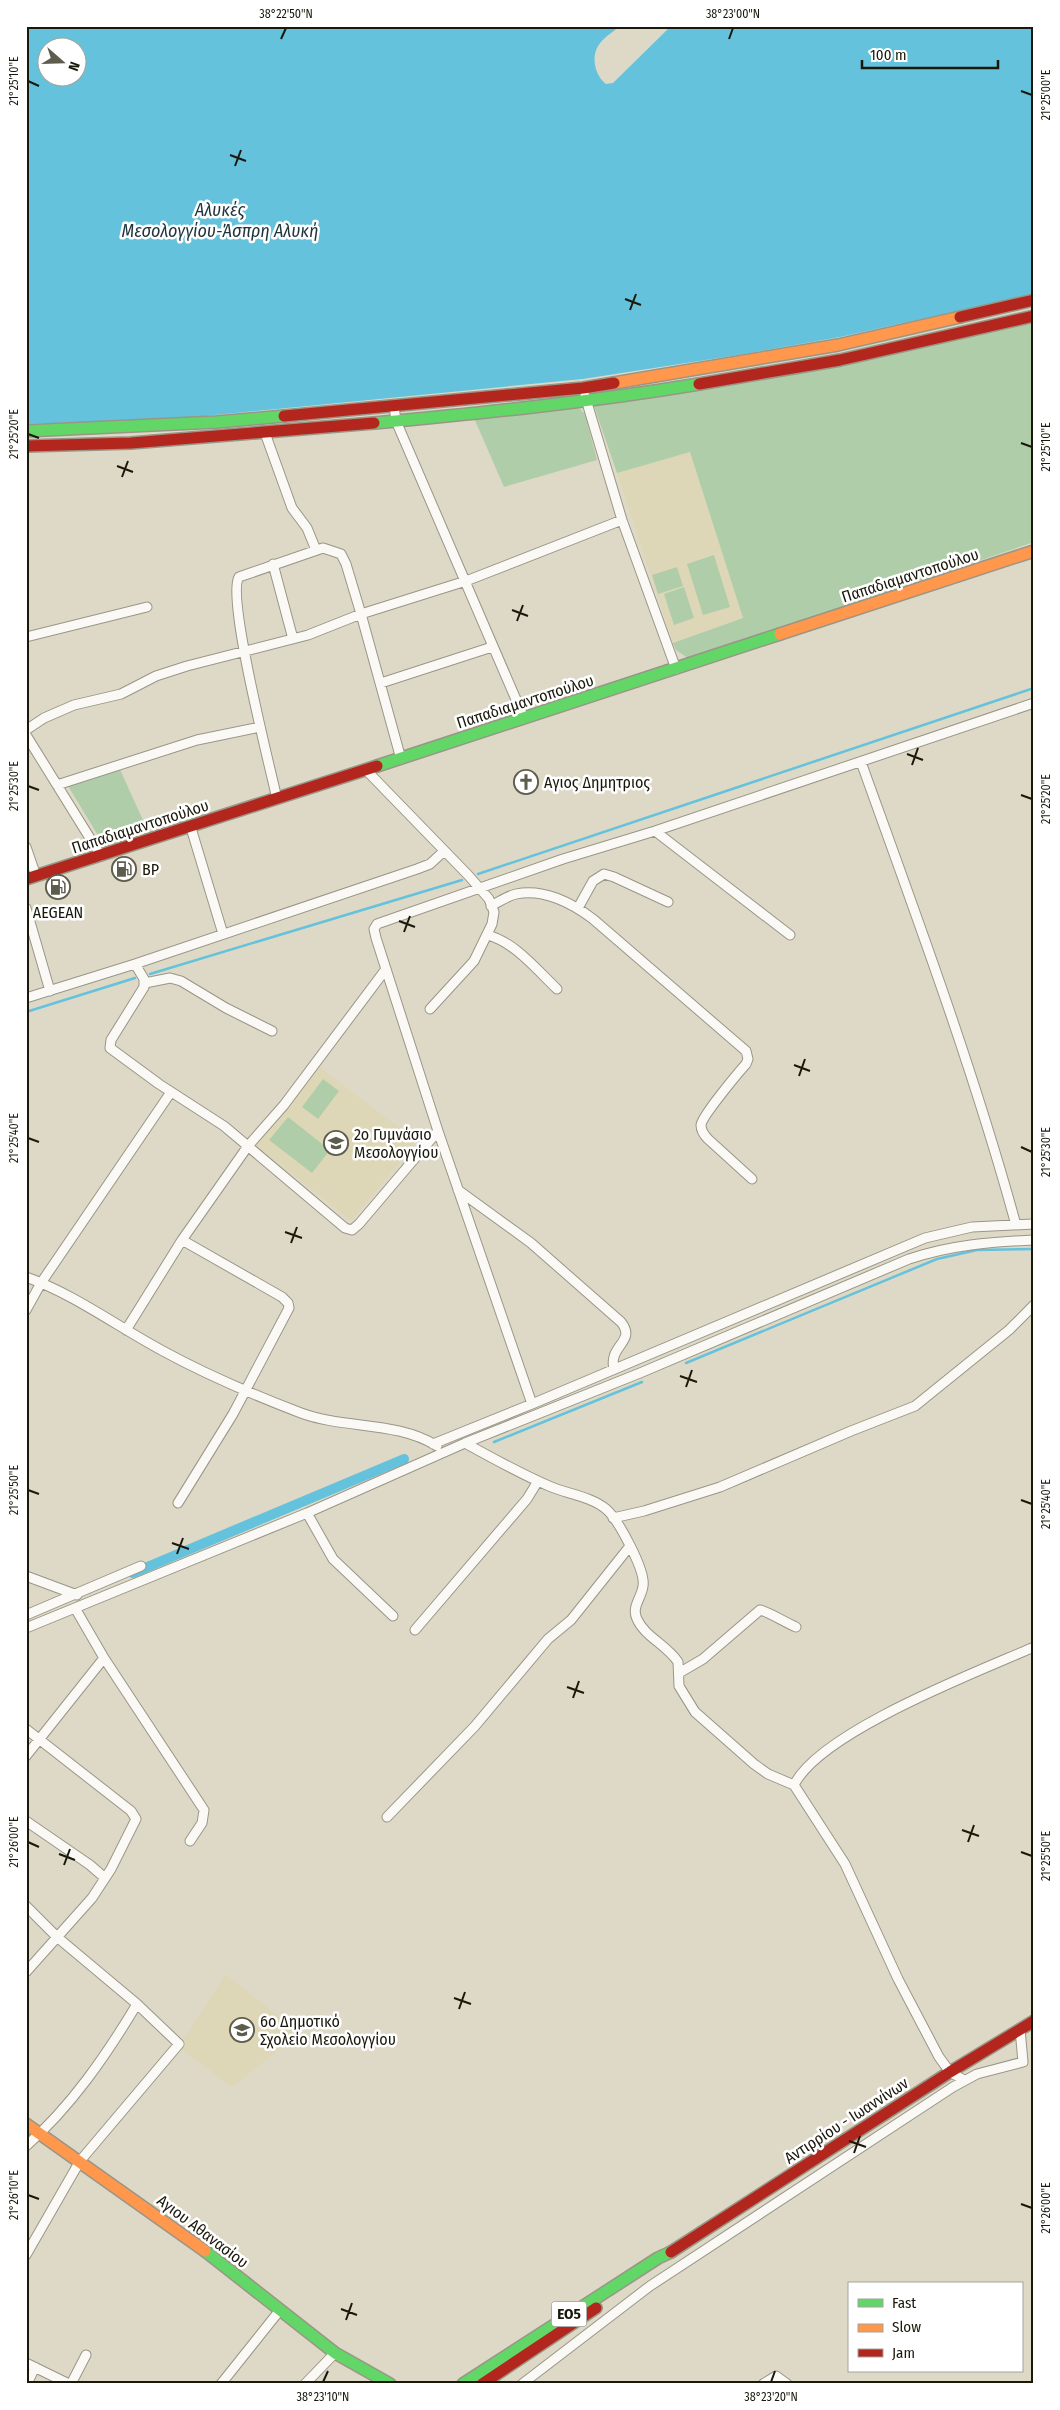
<svg xmlns="http://www.w3.org/2000/svg" width="1060" height="2410" viewBox="0 0 1060 2410" font-family="'Fira Sans Condensed',sans-serif">
<rect width="100%" height="100%" fill="#ddd9c6"/>
<path fill="#ded7b7" d="M 690,452 L 743,618 L 673,643 L 617,473 Z
M 317,1065 L 417,1141 L 353,1219 L 350,1220 L 256,1145 Z
M 226,1974 L 294,2029 L 291,2036 L 275,2053 L 232,2087 L 178,2047 Z"/>
<path fill="#b0cda9" d="M 1034,323 L 1034,542 L 689,659 L 676,650 L 673,643 L 743,618 L 690,452 L 617,473 L 594,406 L 845,365 Z
M 569,407 L 580,409 L 585,414 L 597,460 L 504,487 L 474,418 Z
M 714,555 L 730,607 L 703,615 L 687,564 Z
M 677,567 L 683,586 L 658,594 L 652,575 Z
M 684,587 L 694,618 L 674,625 L 664,594 Z
M 118,765 L 147,829 L 102,842 L 65,781 Z
M 323,1079 L 339,1091 L 318,1119 L 302,1107 Z
M 288,1117 L 330,1150 L 312,1173 L 269,1140 Z"/>
<path fill="#65c2dc" fill-rule="evenodd" d="M 26,26 L 620,26 C 614,31 606,36 601,42 C 590,54 594,75 606,84 L 613,83 L 671,26 L 1034,26 L 1034,294 L 840,337 L 738,355 L 583,379 L 164,420 L 26,424 ZM 48,48 L 78,48 L 78,78 L 48,78 Z"/>
<g fill="none" stroke-linecap="round" stroke-linejoin="round">
<path stroke="#65c2dc" stroke-width="2.5" d="M 478,874 L 1034,688
M 150,974 L 462,880
M 26,1012 L 135,978
M 686,1363 L 937,1259 L 977,1250 L 1034,1249
M 494,1442 L 642,1382"/>
<path stroke="#65c2dc" stroke-width="10" d="M 133,1573 L 404,1459"/>
<defs>
<path id="street" d="M 585,396 L 622,520 L 676,669
M 394,406 L 396,421 L 524,718
M 265,433 L 292,508 L 307,528 L 316,550
M 273,564 L 293,639
M 26,637 L 147,607
M 381,683 L 492,647
M 26,730 L 44,718 L 74,705 L 121,694 L 156,676 L 187,666 L 308,635 L 361,614 L 466,581 L 622,520
M 26,735 L 101,856
M 861,762 C 916,915 973,1068 1016,1225
M 366,770 L 468,875 L 489,899 L 494,912 L 492,924 L 474,961 L 430,1009
M 57,785 L 197,740 L 260,727
M 277,799 C 270,767 226,596 239,577 L 323,548 L 341,554 L 346,564 L 361,614 L 401,759
M 191,828 L 223,934
M 655,831 L 790,935
M 26,847 L 36,876
M 491,906 C 499,902 507,896 516,894 C 543,888 572,903 593,919 L 746,1051 L 748,1059 L 746,1064 C 738,1073 702,1116 701,1125 C 701,1131 704,1135 708,1139 L 752,1179
M 26,908 L 50,991
M 578,908 L 593,881 L 604,874 L 614,877 L 668,902
M 487,935 C 515,942 537,970 557,989
M 135,964 L 144,979 L 144,987 L 111,1040 L 110,1048 L 159,1084 L 224,1126 L 345,1228 L 352,1230 L 359,1224 L 438,1131
M 145,983 L 170,978 L 181,981 L 226,1008 L 272,1031
M 26,998 L 135,964 L 417,869 L 430,864 L 443,852
M 458,1190 L 531,1243 L 621,1322 C 637,1342 608,1345 614,1369
M 26,1277 C 74,1294 118,1327 163,1351 C 207,1375 254,1395 301,1413 C 344,1429 397,1421 437,1446
M 26,1310 L 41,1283 L 171,1092
M 126,1330 L 182,1240 L 248,1146 L 284,1105 L 386,969
M 532,1404 L 925,1238 L 972,1227 L 1034,1224
M 465,1443 L 640,1373 L 909,1259 C 951,1245 990,1242 1034,1240
M 433,1444 L 532,1404 L 438,1131 L 376,938 L 374,929 L 377,924 L 563,859 L 655,831 L 1034,703
M 178,1503 L 233,1414 L 289,1308 L 288,1303 L 282,1297 L 182,1240
M 307,1513 L 333,1559 L 393,1616
M 613,1518 L 644,1511 L 720,1487 L 851,1431 L 915,1406 L 1009,1330 L 1034,1305
M 26,1576 L 77,1595
M 75,1608 L 104,1658
M 26,1615 L 141,1566
M 26,1628 L 307,1513 L 465,1443 C 492,1458 521,1474 549,1486 C 567,1494 590,1496 606,1509 C 618,1519 646,1571 643,1586 C 642,1597 631,1607 637,1619 C 645,1637 667,1645 678,1662 L 679,1686 L 695,1712 L 754,1764 L 768,1774 L 794,1785 L 845,1864 L 898,1979 L 939,2057 L 950,2072 L 964,2080
M 415,1630 L 527,1499 L 538,1481
M 679,1673 L 703,1659 L 760,1610 C 767,1611 786,1623 796,1627
M 26,1729 L 131,1811 L 136,1819 L 111,1869 L 92,1898 L 26,1972
M 26,1756 L 104,1658 L 204,1810 L 202,1823 L 190,1841
M 794,1785 C 820,1732 977,1672 1034,1647
M 387,1817 L 475,1726 L 548,1639 L 571,1620 L 630,1546
M 26,1821 L 90,1865 L 105,1878
M 26,1906 L 57,1937 L 137,2004 L 179,2044 L 80,2161 L 26,2255
M 26,2146 C 71,2107 107,2054 137,2004
M 26,2363 L 69,2384
M 27,2384 L 35,2367
M 71,2384 L 86,2355
M 221,2384 L 280,2310
M 305,2384 L 335,2353
M 522,2384 L 650,2286 L 953,2087 L 977,2074 L 1023,2062 L 1020,2029
M 763,2384 L 776,2376 L 787,2384"/>
<path id="fast" d="M 374,423 C 483,413 591,402 699,384
M 26,431 L 217,422 L 284,416
M 377,766 L 780,634
M 205,2251 L 335,2353 L 390,2384
M 463,2384 L 658,2258 L 671,2252"/>
<path id="slow" d="M 614,383 L 838,345 L 960,317
M 780,634 L 1034,551
M 26,2124 L 205,2251"/>
<path id="jam" d="M 960,317 L 1034,300
M 699,384 L 840,360 L 1034,316
M 284,416 L 583,388 L 614,383
M 26,446 L 131,443 L 374,423
M 26,879 L 377,766
M 671,2252 L 950,2072 L 1034,2021
M 482,2384 L 596,2308"/>
</defs>
<use href="#street" stroke="#999687" stroke-width="11"/>
<use href="#fast" stroke="#999687" stroke-width="14"/>
<use href="#slow" stroke="#999687" stroke-width="14"/>
<use href="#jam" stroke="#999687" stroke-width="14"/>
<use href="#street" stroke="#faf9f6" stroke-width="9"/>
<use href="#fast" stroke="#63d668" stroke-width="11"/>
<use href="#slow" stroke="#ff974d" stroke-width="11"/>
<use href="#jam" stroke="#b3261e" stroke-width="11"/>
</g>
<path fill="none" stroke="#1a180b" stroke-width="2" d="M 281,39 L 286,28M 729,39 L 733,28M 28,81 L 39,86M 1021,91 L 1032,95M 230,155 L 246,161M 235,166 L 241,150M 625,299 L 641,305M 630,310 L 636,294M 28,434 L 39,438M 1021,443 L 1032,447M 117,466 L 133,472M 122,477 L 128,461M 512,610 L 528,616M 517,621 L 523,605M 907,754 L 923,760M 912,765 L 918,748M 28,786 L 39,790M 1021,795 L 1032,799M 399,921 L 415,927M 404,932 L 410,916M 794,1065 L 810,1071M 799,1076 L 805,1059M 28,1138 L 39,1142M 1021,1147 L 1032,1152M 285,1232 L 302,1238M 291,1243 L 297,1227M 680,1376 L 697,1382M 686,1387 L 692,1370M 28,1490 L 39,1494M 1021,1500 L 1032,1504M 172,1543 L 189,1549M 177,1554 L 183,1538M 567,1687 L 584,1693M 573,1698 L 579,1681M 962,1830 L 979,1836M 28,1842 L 39,1847M 968,1842 L 974,1825M 1021,1852 L 1032,1856M 59,1854 L 75,1860M 64,1865 L 70,1849M 454,1998 L 471,2004M 459,2009 L 465,1992M 849,2141 L 866,2147M 854,2153 L 860,2136M 28,2195 L 39,2199M 1021,2204 L 1032,2208M 341,2309 L 357,2315M 346,2320 L 352,2303M 323,2382 L 328,2371M 771,2382 L 775,2371"/>
<defs>
<symbol id="church-ring" viewBox="-11 -11 22 22"><circle r="9.5" fill="#fff" stroke="#5e5c4c" stroke-width="1.5"/><path d="M-1.2-6h2.4v3.5h3.3v2.4h-3.3V6h-2.4V-.1h-3.3v-2.4h3.3Z" fill="#5e5c4c"/></symbol>
<symbol id="fuel-ring" viewBox="-11 -11 22 22"><circle r="9.5" fill="#fff" stroke="#5e5c4c" stroke-width="1.5"/><path d="M-5.5-6h7V0h2V4h1.3V-2.5L3-4.5l.8-.8L6-3V5H2.5V1h-1V6h-7ZM-4.2-4.7v3.2H.2V-4.7Z" fill="#5e5c4c"/></symbol>
<symbol id="school-ring" viewBox="-11 -11 22 22"><circle r="9.5" fill="#fff" stroke="#5e5c4c" stroke-width="1.5"/><path d="M0-5L7-2L0 1L-7-2ZM-4 1L0 2.5L4 1V4Q0 6-4 4Z" fill="#5e5c4c"/></symbol>
</defs>
<g fill-rule="evenodd">
<use href="#church-ring" x="512" y="768" width="28" height="28"/>
<use href="#fuel-ring" x="110" y="855" width="28" height="28"/>
<use href="#fuel-ring" x="44" y="873" width="28" height="28"/>
<use href="#school-ring" x="322" y="1129" width="28" height="28"/>
<use href="#school-ring" x="228" y="2016" width="28" height="28"/>
</g>
<g text-anchor="middle" stroke-width="5" stroke-linejoin="round" paint-order="stroke">
<rect fill="#fff" stroke="#5f5d54" stroke-width="1" x="551.5" y="2301.5" width="35" height="25" rx="4"/>
<g font-size="15" font-weight="bold" fill="#1a180b">
<text x="569" y="2319">ΕΟ5</text>
</g>
<g font-size="16" fill="#1a180b" stroke="#fff">
<text transform="translate(910 575) rotate(-18)" y="6">Παπαδιαμαντοπούλου</text>
<text transform="translate(525 701) rotate(-18)" y="6">Παπαδιαμαντοπούλου</text>
<text transform="translate(140 826) rotate(-18)" y="6">Παπαδιαμαντοπούλου</text>
<text transform="translate(846 2120) rotate(-33)" y="6">Αντιρρίου - Ιωαννίνων</text>
<text transform="translate(203 2231) rotate(37)" y="6">Αγιου Αθανασίου</text>
</g>
<g font-size="16" fill="#1a180b" stroke="#fff" text-anchor="start">
<text x="544" y="788">Αγιος Δημητριος</text>
<text x="142" y="875">BP</text>
<text x="58" y="918" text-anchor="middle">AEGEAN</text>
<text x="354" y="1140">2ο Γυμνάσιο<tspan x="354" dy="18">Μεσολογγίου</tspan></text>
<text x="260" y="2027">6ο Δημοτικό<tspan x="260" dy="18">Σχολείο Μεσολογγίου</tspan></text>
</g>
<g font-size="18" font-style="italic" fill="#20363f" stroke="#fff">
<text x="220" y="216">Αλυκές<tspan x="220" dy="21">Μεσολογγίου-Άσπρη Αλυκή</tspan></text>
</g>
</g>
<rect width="1060" height="2410" fill="none" stroke="#ffffff" stroke-width="55"/>
<rect x="848" y="2282" width="175" height="90" fill="#ffffff" stroke="#a3a39d"/>
<rect x="858" y="2299" width="25" height="8" fill="#63d668" stroke="#a3a39d"/>
<text x="892" y="2308" font-size="15" fill="#1a180b">Fast</text>
<rect x="858" y="2324" width="25" height="8" fill="#ff974d" stroke="#a3a39d"/>
<text x="892" y="2332" font-size="15" fill="#1a180b">Slow</text>
<rect x="858" y="2349" width="25" height="8" fill="#b3261e" stroke="#a3a39d"/>
<text x="892" y="2358" font-size="15" fill="#1a180b">Jam</text>
<g transform="translate(62 62) rotate(110)"><circle r="24" fill="#ffffff" stroke="#a3a39d"/>
<path d="M0-4L9 19L0 12L-9 19Z" fill="#5e5c4c"/>
<text y="-8" font-size="14" font-weight="bold" text-anchor="middle" fill="#1a180b">N</text>
</g>
<path d="M862 60v8h136v-8" fill="none" stroke="#1a180b" stroke-width="2.5"/>
<text x="870" y="60" font-size="15" fill="#1a180b" stroke="#ffffff" stroke-width="4" paint-order="stroke">100 m</text>
<rect x="28" y="28" width="1004" height="2354" fill="none" stroke="#1a180b" stroke-width="2"/>
<g font-size="12" text-anchor="middle" fill="#1a180b">
<text x="286" y="18">38°22'50"N</text>
<text x="733" y="18">38°23'00"N</text>
<text transform="translate(14 81) rotate(-90)" y="4">21°25'10"E</text>
<text transform="translate(1046 95) rotate(-90)" y="4">21°25'00"E</text>
<text transform="translate(14 434) rotate(-90)" y="4">21°25'20"E</text>
<text transform="translate(1046 447) rotate(-90)" y="4">21°25'10"E</text>
<text transform="translate(14 786) rotate(-90)" y="4">21°25'30"E</text>
<text transform="translate(1046 799) rotate(-90)" y="4">21°25'20"E</text>
<text transform="translate(14 1138) rotate(-90)" y="4">21°25'40"E</text>
<text transform="translate(1046 1152) rotate(-90)" y="4">21°25'30"E</text>
<text transform="translate(14 1490) rotate(-90)" y="4">21°25'50"E</text>
<text transform="translate(1046 1504) rotate(-90)" y="4">21°25'40"E</text>
<text transform="translate(14 1842) rotate(-90)" y="4">21°26'00"E</text>
<text transform="translate(1046 1856) rotate(-90)" y="4">21°25'50"E</text>
<text transform="translate(14 2195) rotate(-90)" y="4">21°26'10"E</text>
<text transform="translate(1046 2208) rotate(-90)" y="4">21°26'00"E</text>
<text x="323" y="2401">38°23'10"N</text>
<text x="771" y="2401">38°23'20"N</text>
</g>
</svg>
